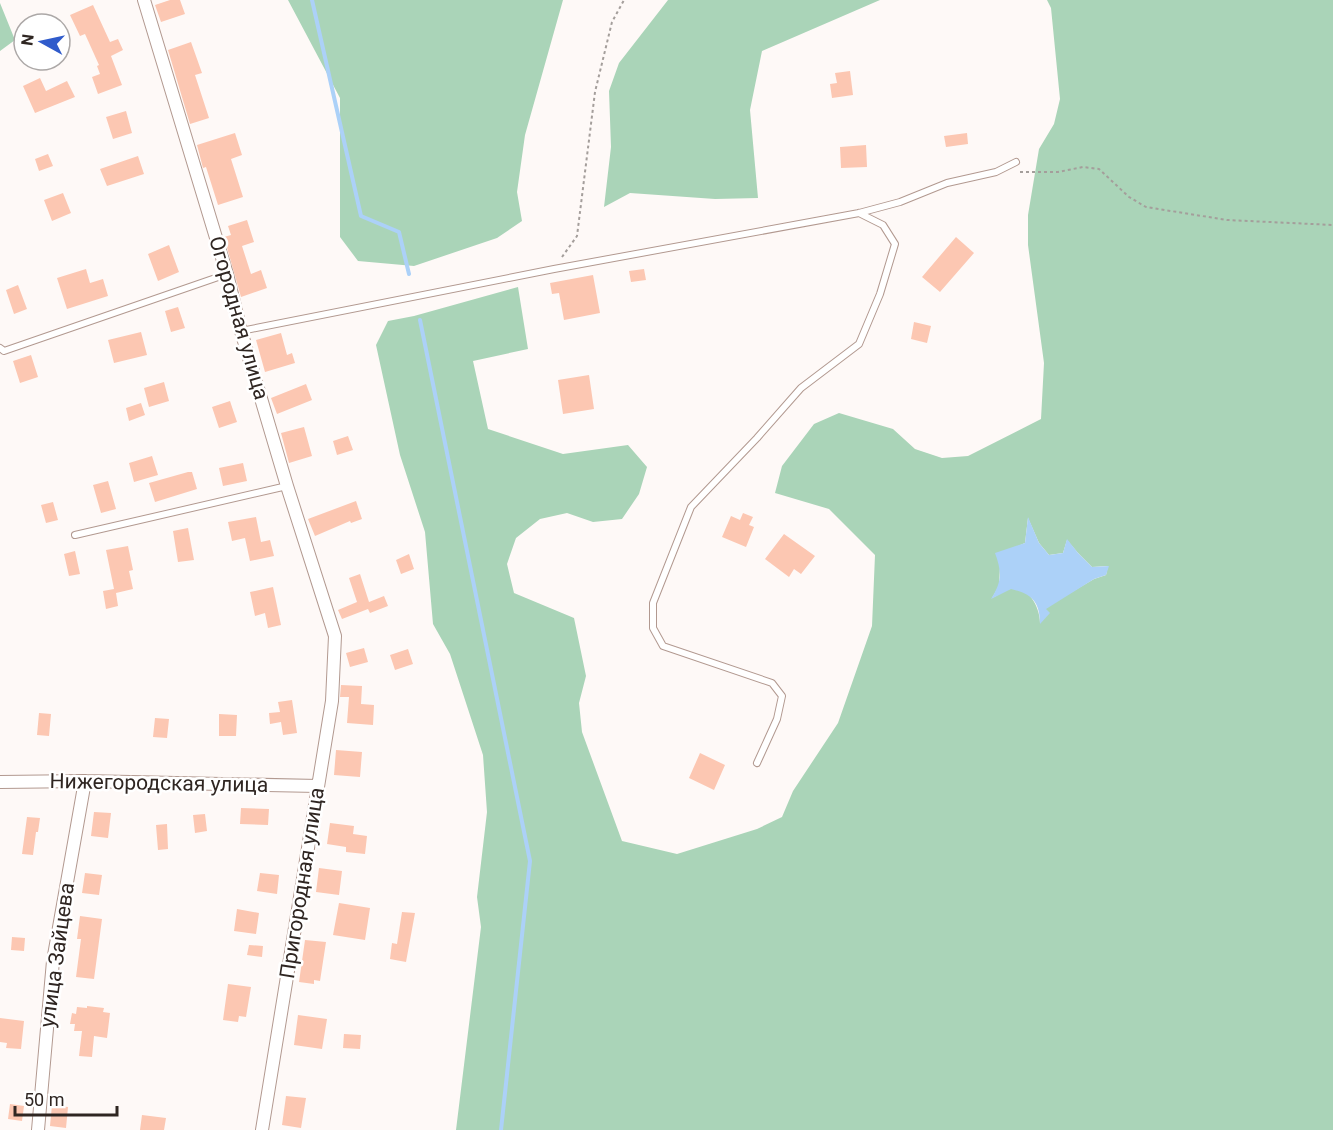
<svg xmlns="http://www.w3.org/2000/svg" width="1333" height="1130" viewBox="0 0 1333 1130" font-family="Roboto,sans-serif">
<rect width="100%" height="100%" fill="#fef9f7"/>
<path fill="#aad4b8" fill-rule="evenodd" d="M 288,0 L 563,0 L 525,135 L 517,192 L 522,221 L 497,238 L 414,266 L 358,261 L 340,237 L 340,98 Z
M 668,0 L 880,0 L 762,51 L 750,110 L 758,198 L 715,199 L 630,193 L 604,207 L 611,147 L 609,91 L 619,63 Z
M 1047,0 L 1333,0 L 1333,1130 L 456,1130 L 481,927 L 477,897 L 487,812 L 483,755 L 450,654 L 433,624 L 425,532 L 400,455 L 376,345 L 388,321 L 414,316 L 518,287 L 528,349 L 473,361 L 488,429 L 563,454 L 628,445 L 647,467 L 639,494 L 622,519 L 593,522 L 567,513 L 540,519 L 516,538 L 507,564 L 514,593 L 574,618 L 586,676 L 579,703 L 582,732 L 622,841 L 677,854 L 757,829 L 782,817 L 793,791 L 838,723 L 872,626 L 875,555 L 829,509 L 775,493 L 782,466 L 814,424 L 839,413 L 893,429 L 915,449 L 942,458 L 968,456 L 1041,419 L 1044,363 L 1028,245 L 1028,215 L 1039,149 L 1054,124 L 1060,99 L 1051,8 ZM 1028,518 L 1039,543 L 1049,555 L 1063,553 L 1067,540 L 1078,553 L 1092,567 L 1108,566 L 1106,575 L 1094,579 L 1053,603 L 1045,609 L 1040,623 C 1040,608 1029,585 1010,589 C 1004,590 997,596 992,598 L 999,586 L 1000,567 L 1009,550 L 1025,543 Z
M 0,3 L 15,40 L 0,51 Z"/>
<path fill="#acd1f8" d="M 1028,517 L 1039,543 L 1049,555 L 1063,553 L 1067,539 L 1078,553 L 1092,567 L 1109,566 L 1106,575 L 1094,579 L 1046,609 L 1050,613 L 1040,624 C 1040,602 1032,594 1011,589 L 991,599 C 1002,582 1002,572 995,553 L 1025,543 Z"/>
<g fill="none" stroke-linecap="round" stroke-linejoin="round">
<path stroke="#acd1f8" stroke-width="4" d="M 312,0 L 361,216 L 399,232 L 409,274
M 420,320 L 530,861 L 501,1130"/>
</g>
<path fill="#fcc7b2" d="M 170,0 L 180,0 L 185,14 L 161,22 L 155,5 Z
M 93,5 L 110,42 L 118,39 L 123,50 L 111,56 L 122,85 L 98,94 L 92,77 L 100,74 L 97,66 L 99,65 L 85,34 L 80,36 L 70,15 Z
M 191,42 L 202,73 L 195,75 L 209,118 L 190,124 L 168,50 Z
M 850,71 L 853,95 L 832,98 L 830,84 L 837,83 L 835,73 Z
M 40,78 L 46,91 L 67,81 L 75,97 L 35,113 L 23,86 Z
M 126,111 L 132,133 L 113,139 L 106,117 Z
M 235,133 L 242,155 L 231,159 L 243,197 L 218,205 L 206,167 L 203,168 L 197,145 Z
M 967,133 L 968,144 L 946,147 L 944,136 Z
M 866,145 L 867,167 L 841,168 L 840,147 Z
M 48,154 L 53,166 L 39,171 L 35,159 Z
M 138,156 L 144,174 L 107,186 L 100,169 Z
M 63,193 L 71,213 L 52,221 L 44,200 Z
M 247,220 L 254,242 L 242,246 L 251,274 L 261,270 L 267,288 L 241,297 L 224,237 L 231,235 L 228,226 Z
M 956,237 L 974,253 L 940,292 L 922,277 Z
M 169,245 L 179,272 L 158,281 L 148,254 Z
M 86,269 L 90,283 L 103,279 L 108,296 L 67,309 L 57,278 Z
M 644,269 L 646,280 L 631,282 L 629,271 Z
M 593,275 L 600,313 L 564,320 L 559,293 L 552,294 L 550,283 Z
M 18,285 L 27,309 L 14,314 L 6,290 Z
M 178,307 L 185,328 L 171,332 L 165,311 Z
M 914,322 L 931,326 L 927,343 L 911,339 Z
M 141,332 L 147,355 L 114,363 L 108,340 Z
M 281,333 L 287,355 L 292,353 L 295,363 L 265,372 L 256,340 Z
M 31,355 L 38,377 L 20,383 L 13,361 Z
M 589,375 L 594,409 L 563,414 L 558,380 Z
M 164,382 L 169,401 L 149,407 L 144,388 Z
M 306,384 L 312,400 L 277,414 L 271,398 Z
M 230,401 L 237,422 L 219,428 L 212,407 Z
M 141,403 L 145,415 L 129,421 L 126,408 Z
M 304,427 L 312,456 L 289,463 L 281,433 Z
M 348,436 L 353,450 L 337,455 L 333,441 Z
M 152,456 L 158,475 L 134,482 L 129,463 Z
M 243,463 L 247,481 L 223,486 L 219,468 Z
M 188,472 L 192,472 L 197,489 L 155,502 L 149,483 Z
M 108,481 L 116,509 L 101,513 L 93,485 Z
M 356,501 L 362,519 L 351,523 L 350,521 L 315,536 L 308,519 Z
M 53,502 L 58,520 L 46,523 L 41,505 Z
M 743,513 L 753,517 L 749,525 L 754,527 L 746,547 L 722,537 L 731,516 L 740,520 Z
M 256,517 L 261,542 L 270,540 L 274,556 L 250,561 L 245,538 L 232,541 L 228,522 Z
M 188,528 L 194,560 L 178,562 L 173,531 Z
M 784,534 L 815,556 L 801,574 L 794,569 L 789,577 L 765,559 Z
M 128,546 L 133,570 L 129,571 L 133,589 L 116,593 L 118,606 L 106,609 L 103,591 L 114,589 L 106,550 Z
M 75,551 L 80,574 L 69,576 L 64,554 Z
M 409,554 L 414,569 L 401,574 L 396,560 Z
M 360,574 L 369,602 L 384,596 L 388,606 L 370,613 L 368,609 L 342,619 L 338,610 L 357,602 L 349,578 Z
M 273,587 L 281,625 L 268,628 L 265,613 L 255,616 L 250,592 Z
M 364,648 L 368,662 L 350,667 L 346,653 Z
M 408,649 L 413,664 L 395,670 L 390,655 Z
M 341,685 L 362,686 L 361,704 L 374,705 L 373,725 L 347,723 L 349,697 L 340,697 Z
M 292,700 L 297,733 L 283,735 L 281,722 L 270,724 L 269,713 L 280,712 L 278,702 Z
M 39,713 L 51,714 L 49,736 L 37,735 Z
M 219,714 L 237,715 L 236,736 L 219,736 Z
M 155,718 L 169,719 L 167,738 L 153,737 Z
M 336,750 L 362,752 L 360,777 L 334,775 Z
M 700,753 L 725,765 L 714,790 L 689,778 Z
M 241,808 L 269,809 L 268,825 L 240,824 Z
M 94,812 L 111,813 L 108,838 L 91,836 Z
M 205,814 L 207,831 L 195,833 L 193,815 Z
M 27,817 L 40,818 L 38,832 L 36,832 L 33,855 L 22,854 Z
M 330,823 L 354,826 L 353,834 L 367,836 L 365,854 L 346,852 L 346,847 L 327,844 Z
M 167,824 L 168,849 L 158,850 L 156,825 Z
M 319,868 L 342,871 L 339,895 L 316,892 Z
M 85,873 L 102,875 L 99,895 L 82,893 Z
M 260,873 L 279,875 L 277,894 L 257,891 Z
M 339,903 L 370,908 L 365,940 L 333,935 Z
M 237,909 L 259,913 L 256,934 L 234,931 Z
M 402,912 L 415,913 L 406,962 L 390,959 L 392,943 L 397,944 Z
M 80,916 L 102,919 L 94,979 L 76,977 L 81,939 L 77,939 Z
M 12,937 L 25,938 L 24,951 L 11,950 Z
M 305,940 L 326,942 L 320,981 L 314,980 L 314,984 L 299,982 Z
M 249,945 L 263,946 L 262,957 L 247,955 Z
M 228,984 L 251,987 L 246,1017 L 239,1016 L 238,1022 L 223,1020 Z
M 87,1006 L 104,1008 L 103,1012 L 110,1013 L 107,1038 L 94,1036 L 92,1057 L 79,1056 L 82,1031 L 74,1031 L 75,1024 L 70,1024 L 72,1013 L 76,1014 L 77,1007 L 87,1008 Z
M 298,1015 L 327,1019 L 322,1049 L 294,1045 Z
M 0,1018 L 24,1021 L 21,1049 L 6,1048 L 7,1043 L 0,1042 Z
M 344,1034 L 361,1035 L 360,1049 L 343,1048 Z
M 286,1096 L 306,1098 L 301,1128 L 282,1125 Z
M 10,1104 L 24,1106 L 22,1121 L 8,1119 Z
M 52,1105 L 68,1107 L 66,1128 L 50,1126 Z
M 142,1115 L 166,1118 L 164,1130 L 140,1130 Z"/>
<g fill="none" stroke-linecap="round" stroke-linejoin="round">
<defs>
<path id="lane" d="M 241,331 L 554,269 L 859,213 L 900,202 L 947,183 L 996,172 L 1016,162
M 0,348 L 4,351 L 227,274
M 75,535 L 287,486
M 757,763 L 777,719 L 782,696 L 772,683 L 663,646 L 653,628 L 653,603 L 691,507 L 757,438 L 801,388 L 859,344 L 880,294 L 895,244 L 883,225 L 859,213"/>
<path id="street" d="M 144,0 L 227,274 L 241,331 L 287,486 L 335,636 L 332,701 L 262,1130
M 0,782 L 85,781 L 318,786
M 38,1130 L 53,961 L 85,781"/>
</defs>
<use href="#lane" stroke="#b29990" stroke-width="8"/>
<use href="#street" stroke="#b29990" stroke-width="14"/>
<path stroke="#a49e9b" stroke-width="2" stroke-dasharray="3 3" stroke-linecap="butt" d="M 1020,172 L 1058,172 L 1083,167 L 1099,169 L 1129,197 L 1146,207 L 1227,220 L 1333,225
M 562,257 L 577,236 L 595,92 L 612,22 L 624,0"/>
<use href="#lane" stroke="#fff" stroke-width="6"/>
<use href="#street" stroke="#fff" stroke-width="12"/>
</g>
<g text-anchor="middle" stroke-width="5" stroke-linejoin="round" paint-order="stroke">
<g font-size="21" fill="#2f2622" stroke="#fff">
<text transform="translate(239 318) rotate(74)" y="7">Огородная улица</text>
<text transform="translate(159 783) rotate(1)" y="7">Нижегородская улица</text>
<text transform="translate(302 883) rotate(-81)" y="7">Пригородная улица</text>
<text transform="translate(57 955) rotate(-82)" y="7">улица Зайцева</text>
</g>
</g>
<g transform="translate(42 42) rotate(278)"><circle r="28" fill="#ffffff" stroke="#aca8a7" stroke-width="1.5"/>
<path d="M0-4.5L10 22L0 15L-10 22Z" fill="#305bcb"/>
<text y="-9" font-size="16" font-weight="bold" text-anchor="middle" fill="#2f2622">N</text>
</g>
<path d="M15 1106v9h102v-9" fill="none" stroke="#2f2622" stroke-width="3"/>
<text x="24" y="1106" font-size="18" fill="#2f2622" stroke="#ffffff" stroke-width="4.5" paint-order="stroke">50 m</text>
</svg>
